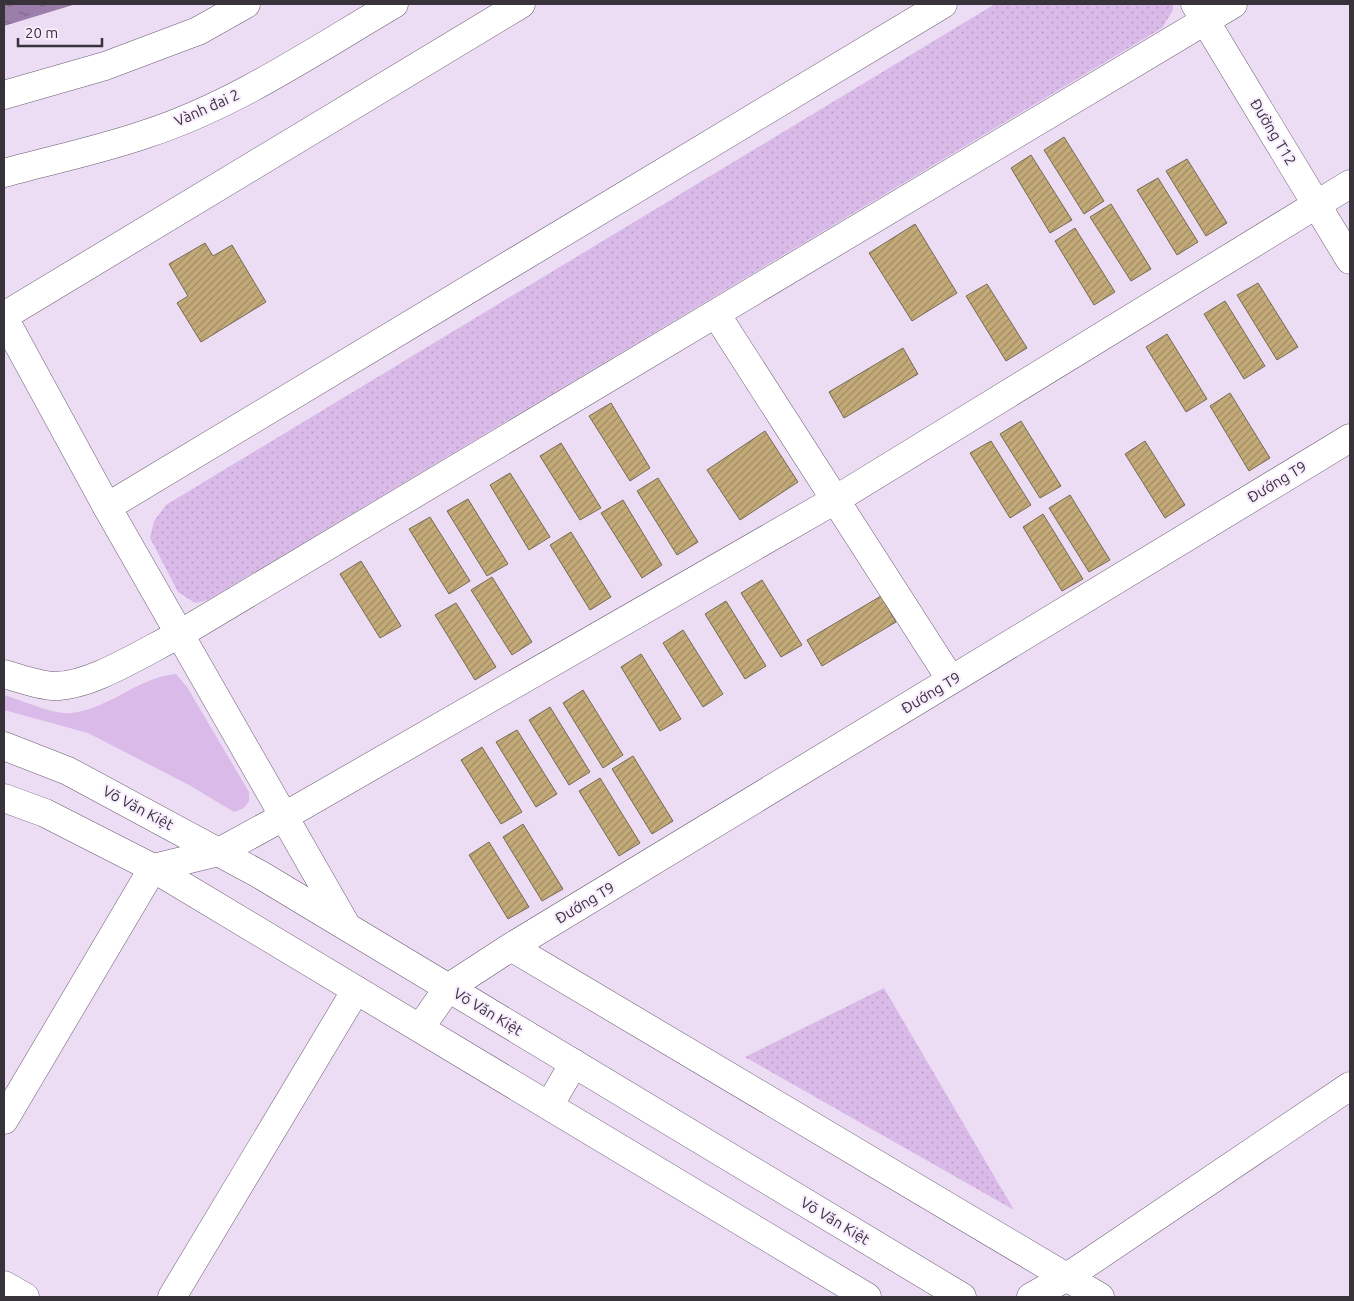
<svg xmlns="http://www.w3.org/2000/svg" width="1354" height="1301" viewBox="0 0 1354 1301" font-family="Ubuntu,sans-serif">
<defs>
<pattern id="park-dots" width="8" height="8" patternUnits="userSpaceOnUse" patternTransform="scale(1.25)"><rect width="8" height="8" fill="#d9bae8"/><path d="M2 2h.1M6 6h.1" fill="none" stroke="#bba0c8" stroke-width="1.8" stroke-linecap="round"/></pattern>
<pattern id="water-ripples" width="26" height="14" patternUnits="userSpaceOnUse" patternTransform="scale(1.25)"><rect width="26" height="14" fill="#9b7eaa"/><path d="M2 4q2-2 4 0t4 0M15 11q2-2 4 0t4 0" fill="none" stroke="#7f688c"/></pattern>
<pattern id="building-hatch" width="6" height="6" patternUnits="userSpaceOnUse" patternTransform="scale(1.25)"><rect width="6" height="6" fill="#c3aa78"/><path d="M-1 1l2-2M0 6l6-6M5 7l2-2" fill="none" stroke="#9f8b64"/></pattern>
</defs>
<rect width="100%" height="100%" fill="#ecddf4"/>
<path fill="#d9bae8" d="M 176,674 L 187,687 L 249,792 L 249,801 L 244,808 L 234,812 L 189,785 L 88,733 L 4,710 L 4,695 C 21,700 54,715 71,713 C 109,709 139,677 176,674 Z"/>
<path fill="url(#park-dots)" d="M 995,4 L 1173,4 L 1173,10 L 1162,28 L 208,600 L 195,603 L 178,592 L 150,538 L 154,521 L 166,505 Z
M 884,988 L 1014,1210 L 745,1057 Z"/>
<path fill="url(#water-ripples)" d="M 4,4 L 76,4 L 4,26 Z"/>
<path fill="url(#building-hatch)" stroke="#756a55" d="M 1064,137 L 1104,201 L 1084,214 L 1044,150 Z
M 1031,155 L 1072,220 L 1050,233 L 1011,168 Z
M 1187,159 L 1227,223 L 1206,236 L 1166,171 Z
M 1158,178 L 1198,242 L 1177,255 L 1137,190 Z
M 1111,204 L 1151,269 L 1131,281 L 1090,217 Z
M 915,224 L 957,293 L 912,321 L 869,253 Z
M 1075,228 L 1115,292 L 1094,305 L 1055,241 Z
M 205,243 L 213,256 L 232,245 L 266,302 L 201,342 L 177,303 L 188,296 L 169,264 Z
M 1258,283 L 1298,347 L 1277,360 L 1237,295 Z
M 987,284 L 1027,348 L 1006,361 L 966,296 Z
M 1225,301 L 1265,366 L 1244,379 L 1204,314 Z
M 1167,334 L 1207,399 L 1186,412 L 1146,347 Z
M 903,348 L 918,374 L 844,418 L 829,392 Z
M 1230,393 L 1270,458 L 1249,471 L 1210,406 Z
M 611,403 L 650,468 L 630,481 L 589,416 Z
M 1021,421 L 1061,486 L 1040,498 L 1000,434 Z
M 765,431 L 798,482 L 740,520 L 707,470 Z
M 991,441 L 1031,505 L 1010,518 L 970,453 Z
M 1145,441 L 1185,505 L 1165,518 L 1125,454 Z
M 561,443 L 601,508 L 580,520 L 540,456 Z
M 510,473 L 550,537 L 529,550 L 490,485 Z
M 658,478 L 698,542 L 677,555 L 637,491 Z
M 1070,495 L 1110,560 L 1089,572 L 1049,508 Z
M 468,499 L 508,564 L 487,576 L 447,511 Z
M 623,500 L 662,565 L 642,578 L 601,513 Z
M 1043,514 L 1083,579 L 1062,591 L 1023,527 Z
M 430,517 L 470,581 L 449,594 L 409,529 Z
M 571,532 L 611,597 L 590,610 L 550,545 Z
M 361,561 L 401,626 L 380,638 L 340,574 Z
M 492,577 L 532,642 L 512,655 L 471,590 Z
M 762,580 L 802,645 L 781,657 L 741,593 Z
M 881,596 L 896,622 L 822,666 L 807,640 Z
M 726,601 L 766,666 L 745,679 L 705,614 Z
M 456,603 L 496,667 L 475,680 L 435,615 Z
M 683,630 L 723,694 L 703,707 L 663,643 Z
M 641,654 L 681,719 L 660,731 L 621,667 Z
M 583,690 L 623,755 L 603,768 L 563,703 Z
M 550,707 L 590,772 L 569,785 L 529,720 Z
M 517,730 L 557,794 L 536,807 L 496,742 Z
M 482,747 L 522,812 L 501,824 L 461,760 Z
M 633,756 L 673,821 L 652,834 L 612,769 Z
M 600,778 L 640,843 L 619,856 L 579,791 Z
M 523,824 L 563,889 L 542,901 L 503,837 Z
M 489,842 L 529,907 L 508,919 L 469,855 Z"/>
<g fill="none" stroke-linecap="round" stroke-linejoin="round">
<defs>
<path id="street" d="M 1195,4 L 1350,260
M 716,314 L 951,680
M 4,316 L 521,4
M 107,507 L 943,4
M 180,634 L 1233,4
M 511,947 L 1350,438
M 448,988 L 511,947 L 1100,1297
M 4,1120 L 153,868 L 219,852 L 283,817 L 835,500 L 1350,184
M 4,1285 L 25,1297
M 172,1297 L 356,990
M 1031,1297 L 1067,1277 L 1350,1086"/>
<path id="secondary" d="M 4,318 L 107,507 L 346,925
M 4,674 C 19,678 37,685 53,686 C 91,687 145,651 180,634
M 4,746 L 68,771 L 259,874 L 962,1297
M 4,798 L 45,813 L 153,868 L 867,1297
M 420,1028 L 448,988
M 549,1106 L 574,1063"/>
<path id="primary" d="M 4,95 L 105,66 L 198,31 L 246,4
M 4,173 C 51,160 100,150 146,134 C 235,105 314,51 394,4"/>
</defs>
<use href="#street" stroke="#6a5d71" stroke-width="29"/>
<use href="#secondary" stroke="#6a5d71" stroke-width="29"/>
<use href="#primary" stroke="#6a5d71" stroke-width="29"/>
<use href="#street" stroke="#fff" stroke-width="28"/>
<use href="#secondary" stroke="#fff" stroke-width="28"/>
<use href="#primary" stroke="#fff" stroke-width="28"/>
</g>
<g text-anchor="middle" stroke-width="4" stroke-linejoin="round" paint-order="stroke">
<g font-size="15" fill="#38323b" stroke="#f8ecfe">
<text transform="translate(207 108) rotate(-24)" y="5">Vành đai 2</text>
<text transform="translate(1273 132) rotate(59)" y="5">Đường T12</text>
<text transform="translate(1277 482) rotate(-31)" y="5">Đướng T9</text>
<text transform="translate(931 693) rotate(-31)" y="5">Đướng T9</text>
<text transform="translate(138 808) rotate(28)" y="5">Võ Văn Kiệt</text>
<text transform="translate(585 903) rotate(-31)" y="5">Đướng T9</text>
<text transform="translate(488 1012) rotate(31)" y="5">Võ Văn Kiệt</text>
<text transform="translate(835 1221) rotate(31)" y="5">Võ Văn Kiệt</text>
</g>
</g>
<rect width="1354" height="1301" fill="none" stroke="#38323b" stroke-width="10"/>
<path d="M18 38v8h84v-8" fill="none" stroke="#38323b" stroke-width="2.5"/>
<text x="25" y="38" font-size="15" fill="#38323b" stroke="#f8ecfe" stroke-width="4" paint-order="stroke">20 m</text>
</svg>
